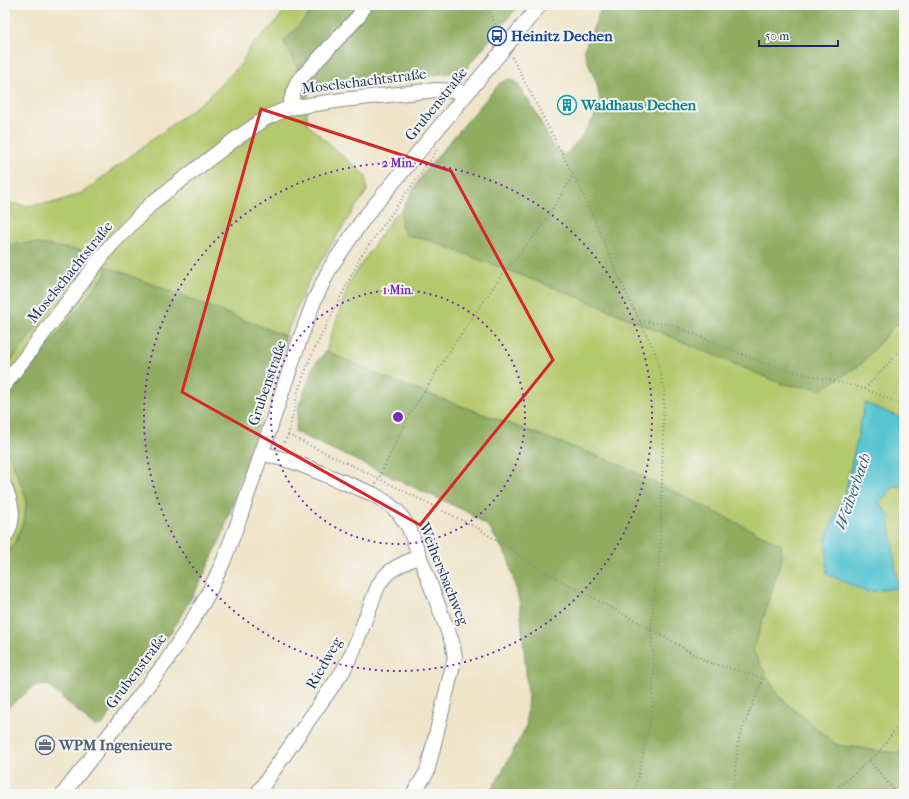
<svg xmlns="http://www.w3.org/2000/svg" width="909" height="799" viewBox="0 0 909 799" font-family="'IM FELL French Canon',serif">
<rect width="100%" height="100%" fill="#f6f6f2"/>
<filter id="ink" filterUnits="userSpaceOnUse"><feTurbulence type="fractalNoise" baseFrequency=".025" numOctaves="2"/><feDisplacementMap in="SourceGraphic" scale="8" xChannelSelector="R" yChannelSelector="G"/><feConvolveMatrix kernelMatrix="1 2 1 2 8 2 1 2 1" color-interpolation-filters="sRGB"/></filter>
<filter id="wash" filterUnits="userSpaceOnUse"><feTurbulence type="fractalNoise" baseFrequency=".012" numOctaves="4" result="noise"/><feDisplacementMap in="SourceGraphic" scale="16" xChannelSelector="R" yChannelSelector="G"/><feGaussianBlur stdDeviation="0.9" result="paint"/><feColorMatrix in="noise" values="0 0 0 0 0 0 0 0 0 0 0 0 0 0 0 0 0 1.4 0 .05"/><feComposite in="paint" operator="in"/></filter>
<g filter="url(#wash)">
<rect width="100%" height="100%" fill="#efe4c8"/>
<path fill="#b4c86c" stroke="#687c65" d="M 289,5 L 318,5 L 284,42 L 310,91 L 307,98 L 307,124 L 366,176 L 367,191 L 351,214 L 309,280 L 285,336 L 105,266 L 106,273 L 8,398 L 5,408 L 5,369 L 92,253 L 31,243 L 5,245 L 5,202 L 27,206 L 56,202 L 82,193 L 207,98 L 242,63 L 249,48 L 275,23 Z
M 401,211 L 402,228 L 406,235 L 428,240 L 576,296 L 782,384 L 860,365 L 895,325 L 904,323 L 904,419 L 865,403 L 846,489 L 826,539 L 827,574 L 889,517 L 879,502 L 894,486 L 904,486 L 904,749 L 896,753 L 837,745 L 778,696 L 753,651 L 781,561 L 616,463 L 390,380 L 326,351 L 349,283 L 394,215 Z
M 5,443 L 26,497 L 25,517 L 16,541 L 5,556 Z"/>
<path fill="#8fac60" stroke="#556e5f" d="M 318,5 L 519,5 L 464,71 L 310,91 L 284,41 Z
M 601,5 L 904,5 L 904,323 L 895,325 L 860,365 L 822,389 L 782,384 L 576,296 L 428,240 L 406,235 L 402,228 L 401,211 L 423,173 L 500,83 L 509,79 L 517,83 L 537,114 L 553,147 L 565,155 L 580,139 L 593,119 L 600,101 L 597,84 L 588,63 L 584,50 L 600,12 Z
M 31,243 L 93,252 L 5,369 L 5,245 Z
M 105,266 L 285,336 L 285,342 L 222,536 L 200,583 L 173,629 L 102,725 L 94,726 L 48,685 L 35,686 L 5,710 L 5,556 L 16,541 L 25,517 L 26,497 L 5,443 L 5,408 L 8,398 L 106,273 Z
M 326,351 L 390,380 L 616,463 L 782,545 L 781,561 L 753,651 L 778,696 L 836,745 L 896,753 L 904,749 L 904,794 L 488,794 L 498,779 L 526,727 L 528,695 L 525,661 L 520,605 L 508,558 L 488,526 L 465,511 L 295,432 L 299,405 L 315,364 Z"/>
<path fill="#59c5d1" stroke="#3a7a98" d="M 865,403 L 904,419 L 904,486 L 894,486 L 879,502 L 889,516 L 898,588 L 867,592 L 827,574 L 826,539 L 846,489 Z"/>
</g>
<g filter="url(#ink)">
<g fill="none" stroke-linecap="round" stroke-linejoin="round">
<defs>
<path id="minor" d="M 289,108 L 293,93 L 298,81 L 358,17 L 365,5
M 5,384 L 110,246 L 153,202 L 234,140 L 266,118 L 289,108 L 342,100 L 436,90 L 457,91 L 466,94
M 261,453 L 294,462 L 373,494 L 386,502 L 398,512 L 409,528 L 452,642 L 455,657 L 427,772 L 413,794
M 5,487 C 12,505 16,519 5,537
M 63,794 L 166,662 L 189,626 L 207,596 L 223,562 L 239,520 L 300,339 L 314,301 L 330,268 L 364,218 L 540,5
M 257,794 L 343,671 L 353,651 L 378,586 C 388,568 401,565 419,556"/>
</defs>
<use href="#minor" stroke="#858a93" stroke-width="16"/>
<path stroke="#858a93" stroke-width="2" stroke-dasharray="1 3" stroke-linecap="butt" d="M 487,5 L 500,35
M 512,57 L 585,198 L 625,291 L 655,352 L 664,389 L 663,445 L 660,549 L 651,629 L 654,667 L 652,713 L 634,794
M 640,321 L 673,325 L 765,364 L 865,389 L 904,405
M 865,389 L 904,346
M 288,435 L 378,478 L 479,529 L 543,571 L 651,629 L 707,662 L 763,678 L 738,741 L 733,794
M 282,446 L 288,435 L 298,391 L 311,356 L 361,256 L 441,145
M 376,484 L 408,417 L 453,346 L 503,273 L 543,225 L 573,175
M 904,531 L 901,533 L 904,542
M 869,761 L 898,794
M 830,794 L 878,753 L 904,718"/>
<use href="#minor" stroke="#fff" stroke-width="14"/>
</g>
</g>
<path fill="none" stroke="#d62828" stroke-width="3" stroke-linejoin="round" d="M 261,109 L 451,171 L 553,360 L 420,525 L 182,392 Z"/>
<g fill="none" stroke="#7b2cbf" stroke-width="2" stroke-dasharray="2 4">
<circle cx="398" cy="417" r="127"/>
<circle cx="398" cy="417" r="254"/>
</g>
<defs>
<symbol id="bus-ring" viewBox="-11 -11 22 22"><circle r="9.5" fill="#f6f6f2" stroke="#1a4fb4" stroke-width="1.5"/><path d="M-5-6H5V4H4V6H2V4H-2V6H-4V4H-5ZM-3.5-4V0h7V-4ZM-3.5 1.2v1.5H-2V1.2ZM2 1.2v1.5H3.5V1.2Z" fill="#1a4fb4"/></symbol>
<symbol id="building-ring" viewBox="-11 -11 22 22"><circle r="9.5" fill="#f6f6f2" stroke="#0f9aa8" stroke-width="1.5"/><path d="M-4-6H4V6H1V3H-1V6H-4ZM-2.5-4.3h1.7v1.8h-1.7ZM.8-4.3h1.7v1.8H.8ZM-2.5-1h1.7V.8h-1.7ZM.8-1h1.7V.8H.8Z" fill="#0f9aa8"/></symbol>
<symbol id="office-ring" viewBox="-11 -11 22 22"><circle r="9.5" fill="#f6f6f2" stroke="#5c6f8a" stroke-width="1.5"/><path d="M-6-3h4V-5.5h4V-3h4V5H-6ZM-1-4.5V-3h2v-1.5ZM-6 0V1H6V0Z" fill="#5c6f8a"/></symbol>
</defs>
<g fill-rule="evenodd">
<use href="#bus-ring" x="486" y="25" width="22" height="22"/>
<use href="#building-ring" x="556" y="94" width="22" height="22"/>
<use href="#office-ring" x="34" y="734" width="22" height="22"/>
</g>
<g text-anchor="middle" stroke-width="4" stroke-linejoin="round" paint-order="stroke">
<g font-size="15" font-weight="bold" fill="#164399" stroke="#f6f6f2" text-anchor="start">
<text x="511" y="41">Heinitz Dechen</text>
</g>
<g font-size="15" fill="#1b2f5e" stroke="#f6f6f2">
<text transform="translate(364 81) rotate(-7)" y="5">Moselschachtstraße</text>
<text transform="translate(436 104) rotate(-51)" y="5">Grubenstraße</text>
<text transform="translate(70 272) rotate(-51)" y="5">Moselschachtstraße</text>
<text transform="translate(267 383) rotate(-71)" y="5">Grubenstraße</text>
<text transform="translate(444 574) rotate(68)" y="5">Weihersbachweg</text>
<text transform="translate(324 663) rotate(-60)" y="5">Riedweg</text>
<text transform="translate(136 671) rotate(-53)" y="5">Grubenstraße</text>
</g>
<g font-size="15" font-weight="bold" fill="#0d838f" stroke="#f6f6f2" text-anchor="start">
<text x="581" y="110">Waldhaus Dechen</text>
</g>
<g font-size="15" font-weight="bold" fill="#4e5e75" stroke="#f6f6f2" text-anchor="start">
<text x="59" y="750">WPM Ingenieure</text>
</g>
<g font-size="16" font-style="italic" fill="#2e5c80" stroke="#f6f6f2">
<text transform="translate(852 491) rotate(-71)" y="6">Weiherbach</text>
</g>
</g>
<circle cx="398" cy="417" r="6" fill="#7b2cbf" stroke="#f6f6f2" stroke-width="2"/>
<g font-size="12" text-anchor="middle" font-weight="bold" fill="#7b2cbf" stroke="#f6f6f2" stroke-width="4" stroke-linejoin="round" paint-order="stroke">
<text x="398" y="167">2 Min.</text>
<text x="398" y="294">1 Min.</text>
</g>
<rect width="909" height="799" fill="none" stroke="#f6f6f2" stroke-width="20"/>
<path d="M759 40v6h79v-6" fill="none" stroke="#1b2f5e" stroke-width="2"/>
<text x="765" y="40" font-size="12" fill="#1b2f5e" stroke="#f6f6f2" stroke-width="3" paint-order="stroke">50 m</text>
</svg>
